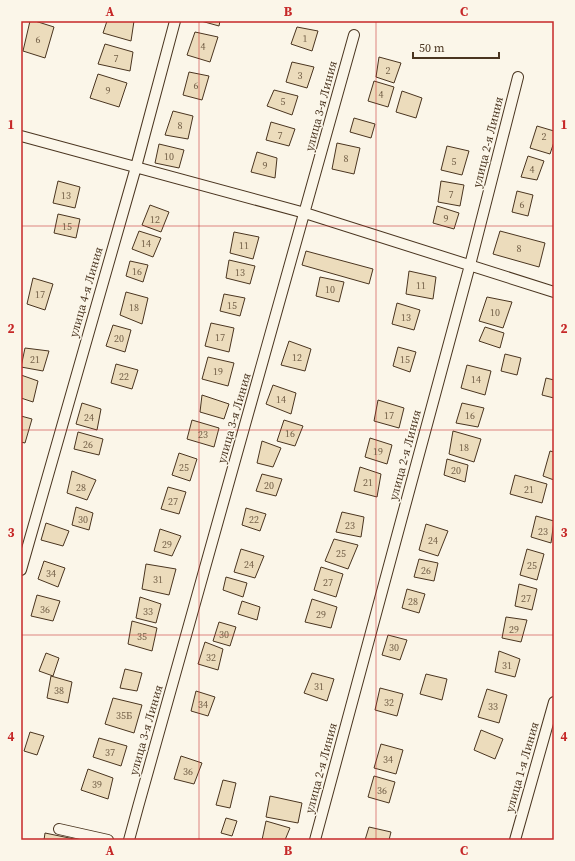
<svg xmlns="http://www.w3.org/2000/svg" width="575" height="861" viewBox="0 0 575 861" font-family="'Source Serif 4',serif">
<rect width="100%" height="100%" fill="#fbf6e9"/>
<path fill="#ecdcbc" stroke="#4a3520" d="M 30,21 L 35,21 L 54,27 L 45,58 L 23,51 Z
M 107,21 L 134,21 L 131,41 L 103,33 Z
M 201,21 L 220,21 L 219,26 Z
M 297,27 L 318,31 L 312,51 L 291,44 Z
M 195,32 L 218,37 L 210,62 L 187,55 Z
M 105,44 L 133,52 L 130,71 L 98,64 Z
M 379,57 L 401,63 L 394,83 L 376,77 Z
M 292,62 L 314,67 L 307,88 L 286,82 Z
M 189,72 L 209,76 L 202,100 L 183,95 Z
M 98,74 L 127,83 L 119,107 L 90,98 Z
M 374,81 L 394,87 L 388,107 L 368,101 Z
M 274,90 L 298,96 L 292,115 L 267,106 Z
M 402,91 L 422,98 L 416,118 L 396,112 Z
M 173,111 L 193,116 L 188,139 L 165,135 Z
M 354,118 L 375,124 L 371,138 L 350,132 Z
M 271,122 L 295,129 L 289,146 L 266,140 Z
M 537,126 L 554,131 L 554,142 L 550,154 L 530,148 Z
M 337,143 L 360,148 L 354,174 L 332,169 Z
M 159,144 L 184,150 L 179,168 L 155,163 Z
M 447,146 L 469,151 L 462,175 L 441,170 Z
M 257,152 L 277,158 L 275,178 L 251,172 Z
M 528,156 L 544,161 L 537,180 L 521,177 Z
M 58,181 L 80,187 L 75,208 L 53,203 Z
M 441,181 L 464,185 L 460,206 L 438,202 Z
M 517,191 L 533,195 L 528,216 L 512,212 Z
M 150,205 L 169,212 L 161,232 L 142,225 Z
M 437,206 L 459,213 L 454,229 L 433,223 Z
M 58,214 L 80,219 L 76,238 L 54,233 Z
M 139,231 L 161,238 L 153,257 L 132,249 Z
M 500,231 L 545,243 L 539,267 L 493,254 Z
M 234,232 L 259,237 L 253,259 L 230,253 Z
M 306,251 L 373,269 L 369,284 L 302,265 Z
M 229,260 L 255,266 L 250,284 L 226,278 Z
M 130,261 L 148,265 L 143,282 L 126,276 Z
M 409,271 L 436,277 L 433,299 L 406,294 Z
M 320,277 L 344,282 L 339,302 L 316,296 Z
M 33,278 L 53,284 L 45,310 L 27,304 Z
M 126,292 L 148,298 L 142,324 L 120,315 Z
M 224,294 L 245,298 L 240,316 L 220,311 Z
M 487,297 L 512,302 L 503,328 L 479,321 Z
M 397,303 L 420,310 L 414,330 L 392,324 Z
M 211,323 L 234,328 L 229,352 L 205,346 Z
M 113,325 L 131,330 L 125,352 L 106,346 Z
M 485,327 L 504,333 L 500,348 L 479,341 Z
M 289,341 L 311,349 L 305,371 L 281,365 Z
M 398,347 L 416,352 L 410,372 L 393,366 Z
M 25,348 L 49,351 L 43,371 L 21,367 Z
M 505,354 L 521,358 L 517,375 L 501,371 Z
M 208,357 L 234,363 L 228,386 L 202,379 Z
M 116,364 L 138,370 L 132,389 L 111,383 Z
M 467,365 L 491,371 L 485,395 L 461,388 Z
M 21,375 L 38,381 L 33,402 L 21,398 Z
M 546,378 L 554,380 L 554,398 L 542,395 Z
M 273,385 L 296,393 L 291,414 L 266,404 Z
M 202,395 L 229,404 L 224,419 L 200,412 Z
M 378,400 L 404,408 L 399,428 L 374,421 Z
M 82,403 L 101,409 L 97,430 L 76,424 Z
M 462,403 L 484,408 L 478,427 L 456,423 Z
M 21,416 L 32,419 L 25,443 L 21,442 Z
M 192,420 L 219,428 L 214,447 L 187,439 Z
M 284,420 L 303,426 L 295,446 L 277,441 Z
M 453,431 L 481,439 L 474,462 L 449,454 Z
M 78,432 L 103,439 L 99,455 L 74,449 Z
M 370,438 L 392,445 L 387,464 L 365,457 Z
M 262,441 L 281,448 L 273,467 L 257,463 Z
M 550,451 L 554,452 L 554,480 L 543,476 Z
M 179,453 L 197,459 L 190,481 L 172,475 Z
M 447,459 L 468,465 L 465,482 L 444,475 Z
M 360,467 L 381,474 L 377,497 L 354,491 Z
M 72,471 L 96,480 L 87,500 L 67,493 Z
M 262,474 L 282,479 L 276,496 L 256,491 Z
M 515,475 L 547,484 L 542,503 L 510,494 Z
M 168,487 L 186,492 L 179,514 L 161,509 Z
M 76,507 L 93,513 L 89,530 L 72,525 Z
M 246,508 L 266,514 L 260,531 L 242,525 Z
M 342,512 L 364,517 L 361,537 L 336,532 Z
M 536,516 L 554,521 L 551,543 L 531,537 Z
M 46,523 L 69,531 L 63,546 L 41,540 Z
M 426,524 L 448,531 L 438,556 L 419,550 Z
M 160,529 L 181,536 L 172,556 L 154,551 Z
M 334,539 L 358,545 L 348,569 L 325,561 Z
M 241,549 L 264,556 L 255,578 L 234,572 Z
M 527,549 L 544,554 L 537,580 L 520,575 Z
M 419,559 L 438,563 L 434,581 L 414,577 Z
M 44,561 L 65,568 L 58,587 L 38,579 Z
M 146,564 L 176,569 L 169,595 L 142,589 Z
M 321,567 L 343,574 L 336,597 L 314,590 Z
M 226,577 L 247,583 L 243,597 L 223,590 Z
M 519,584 L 537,589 L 532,610 L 515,606 Z
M 407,589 L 425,594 L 419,613 L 402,608 Z
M 37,595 L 60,601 L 53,621 L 31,616 Z
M 140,597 L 161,604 L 156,623 L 136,618 Z
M 312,599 L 337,607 L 331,628 L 305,622 Z
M 242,601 L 260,607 L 257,620 L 238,614 Z
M 506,617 L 527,620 L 521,642 L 502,638 Z
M 132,621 L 157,628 L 152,651 L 128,644 Z
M 219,622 L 236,627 L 230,646 L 213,641 Z
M 388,635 L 407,640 L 400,660 L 382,655 Z
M 205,642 L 223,649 L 218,670 L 198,664 Z
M 499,651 L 520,659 L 515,677 L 495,672 Z
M 46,653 L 59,658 L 53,676 L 39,671 Z
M 125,669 L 142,673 L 137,691 L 120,688 Z
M 312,673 L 334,679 L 327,701 L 304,693 Z
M 426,674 L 447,679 L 442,700 L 420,694 Z
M 51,676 L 72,682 L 68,703 L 47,698 Z
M 380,688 L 403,694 L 397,716 L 375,710 Z
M 487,689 L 507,695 L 499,723 L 478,717 Z
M 196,691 L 215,697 L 208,716 L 191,711 Z
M 113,698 L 142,705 L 134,733 L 105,724 Z
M 481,730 L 503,739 L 495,759 L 474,750 Z
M 30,732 L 44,736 L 37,755 L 24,751 Z
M 99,738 L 127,746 L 121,766 L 93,757 Z
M 381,744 L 403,750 L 396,774 L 374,768 Z
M 181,756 L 202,763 L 194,784 L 174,779 Z
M 88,769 L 113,778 L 108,799 L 81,790 Z
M 374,776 L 395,782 L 389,803 L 368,797 Z
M 223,780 L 236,783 L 230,808 L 216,805 Z
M 270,796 L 302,803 L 298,823 L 266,817 Z
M 226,818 L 237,821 L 232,836 L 221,833 Z
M 266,821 L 290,828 L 285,840 L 262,840 Z
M 369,827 L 391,832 L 389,840 L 365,840 Z
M 45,833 L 79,840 L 44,840 Z"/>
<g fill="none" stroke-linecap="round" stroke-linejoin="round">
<defs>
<path id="minor" d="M 21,136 L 305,213 L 554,292
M 21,570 L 136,167 L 175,21
M 59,829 L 108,840
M 129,840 L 138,807 L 354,35
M 315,840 L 470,265 L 518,77
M 515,840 L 554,702"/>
</defs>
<use href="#minor" stroke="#4a3520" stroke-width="12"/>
<use href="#minor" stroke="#fbf6e9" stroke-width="10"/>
</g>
<path fill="none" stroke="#c62828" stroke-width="1" stroke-opacity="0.55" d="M 199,21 L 199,840M 376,21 L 376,840M 21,226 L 554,226M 21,430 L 554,430M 21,635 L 554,635"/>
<g text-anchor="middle" stroke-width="3" stroke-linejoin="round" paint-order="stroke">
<g font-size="10" fill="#725f47">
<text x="305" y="42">1</text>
<text x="38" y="43">6</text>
<text x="203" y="50">4</text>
<text x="116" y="62">7</text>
<text x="388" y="74">2</text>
<text x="300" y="79">3</text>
<text x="196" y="89">6</text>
<text x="108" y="94">9</text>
<text x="381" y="98">4</text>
<text x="283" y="105">5</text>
<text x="180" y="129">8</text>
<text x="280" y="139">7</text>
<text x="544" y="140">2</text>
<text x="169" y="160">10</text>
<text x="346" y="162">8</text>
<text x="454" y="165">5</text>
<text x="265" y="169">9</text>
<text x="532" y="173">4</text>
<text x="451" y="198">7</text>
<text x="66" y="199">13</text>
<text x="522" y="208">6</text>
<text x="446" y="222">9</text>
<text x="155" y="223">12</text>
<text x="67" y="230">15</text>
<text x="146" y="247">14</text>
<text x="244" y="249">11</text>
<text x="519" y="252">8</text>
<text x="137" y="275">16</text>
<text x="240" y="276">13</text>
<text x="421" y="289">11</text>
<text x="330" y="293">10</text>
<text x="40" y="298">17</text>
<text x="232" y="309">15</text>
<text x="134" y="311">18</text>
<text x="495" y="316">10</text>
<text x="406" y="321">13</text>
<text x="220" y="341">17</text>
<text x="119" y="342">20</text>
<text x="297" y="361">12</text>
<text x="35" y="363">21</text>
<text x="405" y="363">15</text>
<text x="218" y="375">19</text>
<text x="124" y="380">22</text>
<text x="476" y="383">14</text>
<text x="281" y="403">14</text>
<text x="389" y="419">17</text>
<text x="470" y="419">16</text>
<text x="89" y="421">24</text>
<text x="290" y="437">16</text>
<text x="203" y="438">23</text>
<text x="88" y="448">26</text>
<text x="464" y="451">18</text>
<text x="378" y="455">19</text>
<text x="184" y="471">25</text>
<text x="456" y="474">20</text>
<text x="368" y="486">21</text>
<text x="269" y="489">20</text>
<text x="81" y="491">28</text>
<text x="529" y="493">21</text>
<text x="173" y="505">27</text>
<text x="83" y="523">30</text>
<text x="254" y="523">22</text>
<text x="350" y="529">23</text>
<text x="543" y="535">23</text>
<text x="433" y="544">24</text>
<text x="167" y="548">29</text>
<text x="341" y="557">25</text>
<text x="249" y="568">24</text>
<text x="532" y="569">25</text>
<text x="426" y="574">26</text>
<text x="51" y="577">34</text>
<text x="158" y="583">31</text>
<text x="328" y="586">27</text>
<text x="526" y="602">27</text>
<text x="413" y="605">28</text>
<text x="45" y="613">36</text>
<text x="148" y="615">33</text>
<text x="321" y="618">29</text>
<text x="514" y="633">29</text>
<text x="224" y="638">30</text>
<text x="142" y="640">35</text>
<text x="394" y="651">30</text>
<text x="211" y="661">32</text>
<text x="507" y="669">31</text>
<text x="319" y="690">31</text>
<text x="59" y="694">38</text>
<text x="389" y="706">32</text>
<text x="203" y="708">34</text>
<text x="493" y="710">33</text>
<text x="124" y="719">35Б</text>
<text x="110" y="756">37</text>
<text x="388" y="763">34</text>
<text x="188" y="775">36</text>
<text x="97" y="788">39</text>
<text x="382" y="794">36</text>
</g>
<g font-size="12" fill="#4a3520" stroke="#fbf6e9">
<text transform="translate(321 106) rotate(-75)" y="4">улица 3-я Линия</text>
<text transform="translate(488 142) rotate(-76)" y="4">улица 2-я Линия</text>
<text transform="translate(86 292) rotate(-74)" y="4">улица 4-я Линия</text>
<text transform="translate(234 418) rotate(-74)" y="4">улица 3-я Линия</text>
<text transform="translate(405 455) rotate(-75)" y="4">улица 2-я Линия</text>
<text transform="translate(146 730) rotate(-74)" y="4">улица 3-я Линия</text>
<text transform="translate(522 767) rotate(-74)" y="4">улица 1-я Линия</text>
<text transform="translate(321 768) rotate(-75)" y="4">улица 2-я Линия</text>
</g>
</g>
<rect width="575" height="861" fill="none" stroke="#fbf6e9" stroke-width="44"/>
<path d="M413 52v6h86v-6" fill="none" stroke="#4a3520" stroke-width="2"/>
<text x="419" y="52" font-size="12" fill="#4a3520" stroke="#fbf6e9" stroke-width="3" paint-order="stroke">50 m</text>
<rect x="22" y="22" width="531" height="817" fill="none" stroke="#c62828" stroke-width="1.5"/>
<g font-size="13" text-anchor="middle" font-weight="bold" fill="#c62828">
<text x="110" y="16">A</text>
<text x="288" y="16">B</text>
<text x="464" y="16">C</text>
<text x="11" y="129">1</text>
<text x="564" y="129">1</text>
<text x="11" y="333">2</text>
<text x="564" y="333">2</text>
<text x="11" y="537">3</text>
<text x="564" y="537">3</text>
<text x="11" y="741">4</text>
<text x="564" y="741">4</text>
<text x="110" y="855">A</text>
<text x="288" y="855">B</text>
<text x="464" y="855">C</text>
</g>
</svg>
